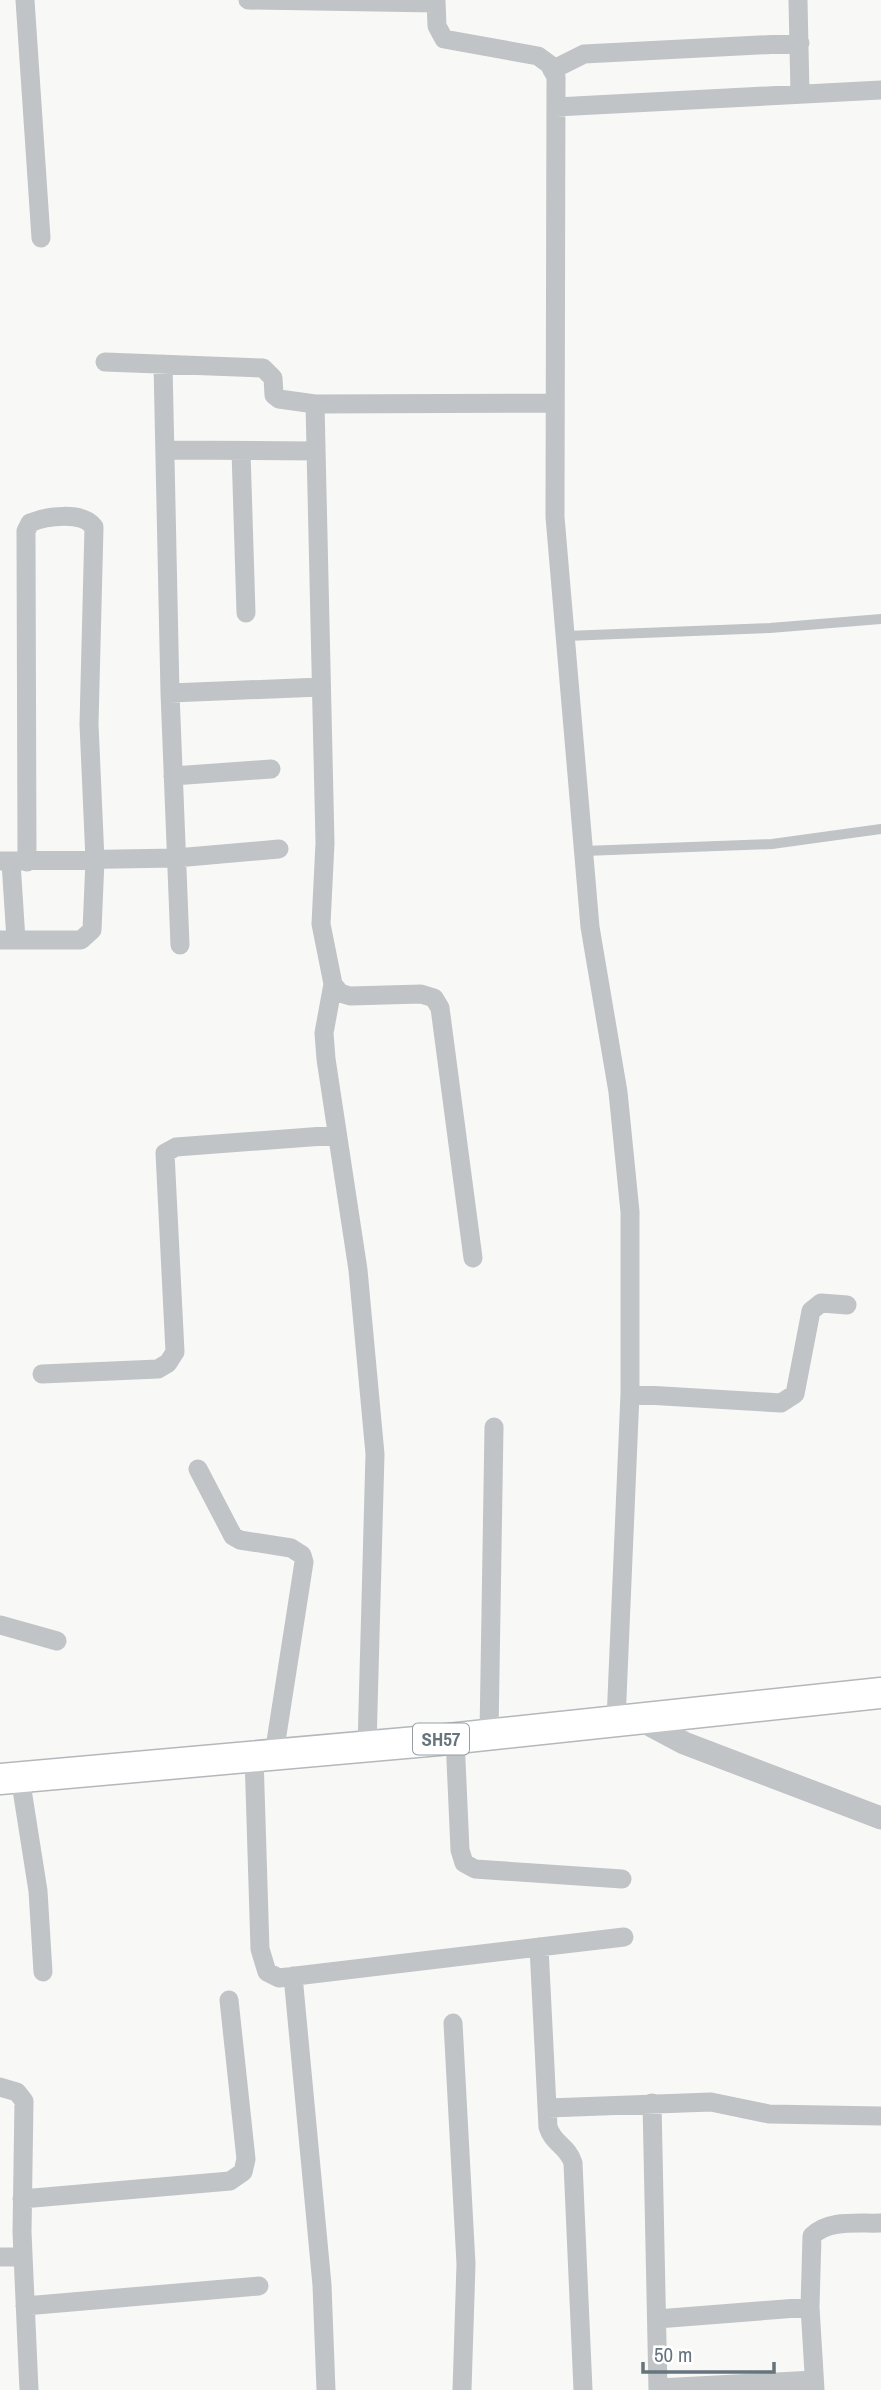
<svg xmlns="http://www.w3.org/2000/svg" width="881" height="2390" viewBox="0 0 881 2390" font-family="'Archivo Narrow',sans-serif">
<rect width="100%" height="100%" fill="#f8f8f6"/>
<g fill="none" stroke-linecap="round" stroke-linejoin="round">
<defs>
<path id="primary" d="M 0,1779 L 439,1740 L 881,1693"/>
</defs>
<use href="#primary" stroke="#b4b8bb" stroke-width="33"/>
<path stroke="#c0c4c7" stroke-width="10" d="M 566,636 L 770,628 L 881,619
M 584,851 L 772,844 L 881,829"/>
<path stroke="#c0c4c7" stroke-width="19" d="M 25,0 L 41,238
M 248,0 L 436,3
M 436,0 L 437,26 L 444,39 L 538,56 L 549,64 L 556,77 L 555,517 L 590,927 L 618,1092 L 630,1212 L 630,1394 L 616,1721
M 798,0 L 800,94
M 552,70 L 584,54 L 800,43
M 556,107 L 881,90
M 105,362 L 263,368 L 273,378 L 274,395 L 279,399 L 315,404 L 554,403
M 163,364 L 170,693 L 180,945
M 315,404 L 325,843 L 321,924 L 333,984 L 340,993 L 350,996 L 421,994 L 434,998 L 440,1008 L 473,1258
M 165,450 L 316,451
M 241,451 L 246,613
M 170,693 L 321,687
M 173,776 L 271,769
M 0,861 L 176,858 L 279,849
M 11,862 L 16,940
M 0,940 L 81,940 L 92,930 L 95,860 L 89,724 L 94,527 C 83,511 46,516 30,523 L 26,531 L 27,862
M 333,984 L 324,1033 L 326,1059 L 358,1270 L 375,1454 L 367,1746
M 42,1374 L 158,1369 L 168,1363 L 175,1352 L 165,1153 L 176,1147 L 337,1135
M 630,1394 L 781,1403 L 795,1394 L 811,1311 L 821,1303 L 847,1305
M 198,1469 L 233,1536 L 240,1540 L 291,1548 L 302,1555 L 304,1562 L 274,1754
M 0,1625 L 57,1641
M 489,1734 L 494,1427
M 455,1738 L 460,1850 L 464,1863 L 475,1869 L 622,1879
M 254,1756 L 260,1949 L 267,1972 L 279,1978 L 624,1937
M 20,1777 L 38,1891 L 43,1972
M 539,1947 L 548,2127 C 553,2144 568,2146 573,2163 L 583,2390
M 293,1976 L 322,2285 L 326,2390
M 453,2023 L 466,2264 L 462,2390
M 0,2087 L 17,2092 L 24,2101 L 22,2232 L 29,2390
M 652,2103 L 658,2390
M 548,2108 L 711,2102 L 769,2114 L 881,2116
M 22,2199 L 230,2181 L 243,2172 L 246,2159 L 229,2000
M 0,2257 L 23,2257
M 25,2306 L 259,2286
M 657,2319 L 810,2307
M 658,2388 L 814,2380
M 815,2390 L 810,2307 L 812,2236 C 829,2219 858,2224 881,2223"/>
<path stroke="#c0c4c7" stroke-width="23" d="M 639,1719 L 684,1743 L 881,1818"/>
<use href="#primary" stroke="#fff" stroke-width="30"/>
</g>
<g text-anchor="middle" stroke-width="7" stroke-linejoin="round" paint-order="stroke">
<rect fill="#fff" stroke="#949ea4" stroke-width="2" x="413" y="1723.5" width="56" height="31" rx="5"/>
<g font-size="19" font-weight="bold" fill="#66747d">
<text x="441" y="1746">SH57</text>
</g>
</g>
<path d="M643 2362v10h131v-10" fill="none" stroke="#66747d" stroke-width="3.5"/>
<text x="654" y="2362" font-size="21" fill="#66747d" stroke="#ffffff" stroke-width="5" paint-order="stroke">50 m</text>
</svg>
